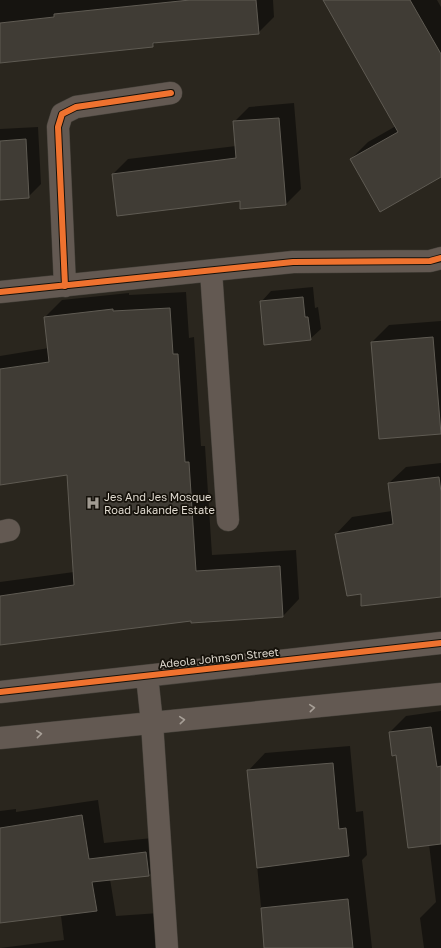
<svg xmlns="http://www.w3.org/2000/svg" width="441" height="948" viewBox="0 0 441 948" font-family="'Golos Text',sans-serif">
<rect width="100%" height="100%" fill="#2a261e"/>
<path fill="#0007" d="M 0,0 L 273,0 L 274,17 L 258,33 L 157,42 L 152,46 L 0,63 Z
M 332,0 L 437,0 L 441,7 L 441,176 L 351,159 L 368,142 L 396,126 Z
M 294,103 L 301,189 L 286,204 L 240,200 L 113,174 L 128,159 L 236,146 L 234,122 L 249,107 Z
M 38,127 L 41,184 L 28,197 L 0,199 L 0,129 Z
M 313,287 L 315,308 L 318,307 L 321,329 L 310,339 L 261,302 L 271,291 Z
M 186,292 L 189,338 L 194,337 L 201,446 L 205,446 L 212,555 L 296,550 L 299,599 L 283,616 L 192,620 L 0,643 L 0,582 L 74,572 L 68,473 L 0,484 L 0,356 L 49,348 L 45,317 L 62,300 L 129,293 L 129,295 Z
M 441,321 L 441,433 L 380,438 L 372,342 L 389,325 Z
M 441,463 L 441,596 L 362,593 L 336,534 L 352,517 L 392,511 L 389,483 L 406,467 Z
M 441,711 L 441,948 L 424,948 L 420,918 L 436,902 L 429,844 L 390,732 L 406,716 Z
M 350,746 L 356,812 L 363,811 L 367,855 L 362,860 L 372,948 L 265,948 L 248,771 L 265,753 Z
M 98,800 L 104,843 L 162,837 L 165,860 L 149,875 L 110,879 L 116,916 L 159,913 L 162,948 L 0,948 L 64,940 L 61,916 L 0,920 L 0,811 L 16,809 L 16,812 Z"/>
<path fill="#403c35" stroke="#5f5b53" d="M 190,0 L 256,0 L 259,34 L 153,43 L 153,47 L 0,63 L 0,23 L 54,17 L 54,14 Z
M 323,0 L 410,0 L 441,54 L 441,177 L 380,212 L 350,159 L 398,132 Z
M 279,118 L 286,205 L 240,209 L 240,201 L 117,216 L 112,174 L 236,158 L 233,121 Z
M 26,139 L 29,198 L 0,200 L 0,141 Z
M 303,297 L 305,317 L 308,317 L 311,340 L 264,345 L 260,301 Z
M 170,308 L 173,354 L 178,354 L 185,462 L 189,462 L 196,571 L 280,566 L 283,617 L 191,623 L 191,621 L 0,645 L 0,596 L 74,585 L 67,475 L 0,485 L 0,369 L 49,362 L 44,317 L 113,309 L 113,311 Z
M 433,337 L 441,434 L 379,439 L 371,342 Z
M 439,477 L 441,492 L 441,597 L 361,606 L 361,594 L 347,596 L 335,534 L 393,524 L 388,483 Z
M 431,727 L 437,767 L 441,766 L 441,844 L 408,848 L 396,755 L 392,756 L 389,732 Z
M 333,763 L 339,829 L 346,828 L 349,856 L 257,868 L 247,770 Z
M 82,815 L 89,859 L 146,852 L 149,876 L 92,882 L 97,911 L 0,923 L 0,828 Z
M 348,899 L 353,948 L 264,948 L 261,908 Z"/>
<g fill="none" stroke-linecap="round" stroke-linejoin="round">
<defs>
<path id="street" d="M 211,271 L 228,520
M 65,286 L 58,127 L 62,114 L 76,107 L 171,93
M 0,292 L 293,262 L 430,261 L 441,258
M 0,532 L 9,530
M 147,676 L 152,723 L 167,948
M 0,692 L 441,643
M 0,738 L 441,694"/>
</defs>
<use href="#street" stroke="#46423b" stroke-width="23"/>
<use href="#street" stroke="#635952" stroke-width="22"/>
<defs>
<path id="cycleway" d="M 65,286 L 58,127 L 62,114 L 76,107 L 171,93
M 0,292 L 293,262 L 430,261 L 441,258
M 0,692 L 441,643"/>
</defs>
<use href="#cycleway" stroke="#15110a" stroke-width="8"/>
<use href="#cycleway" stroke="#ef722f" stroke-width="6"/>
</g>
<defs><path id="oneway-chevron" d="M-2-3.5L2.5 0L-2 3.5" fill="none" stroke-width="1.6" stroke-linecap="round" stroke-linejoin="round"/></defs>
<g stroke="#a79f97">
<use href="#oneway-chevron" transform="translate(312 708) rotate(-5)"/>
<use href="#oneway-chevron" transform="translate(182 720) rotate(-5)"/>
<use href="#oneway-chevron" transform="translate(39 734) rotate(-6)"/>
</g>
<defs>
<symbol id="hospital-bare" viewBox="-9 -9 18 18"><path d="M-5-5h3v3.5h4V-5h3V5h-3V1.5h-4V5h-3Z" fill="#a09a91" stroke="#15110a" stroke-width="2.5" paint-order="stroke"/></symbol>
</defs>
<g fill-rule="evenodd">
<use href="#hospital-bare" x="83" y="493" width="20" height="20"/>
</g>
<g text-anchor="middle" stroke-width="3.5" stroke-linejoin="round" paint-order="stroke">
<g font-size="11" fill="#dfd9cf" stroke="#15110a" text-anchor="start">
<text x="104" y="501">Jes And Jes Mosque<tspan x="104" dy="13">Road Jakande Estate</tspan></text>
</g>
<g font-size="11" fill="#dfd9cf" stroke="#15110a">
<text transform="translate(219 658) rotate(-6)" y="4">Adeola Johnson Street</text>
</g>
</g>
</svg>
